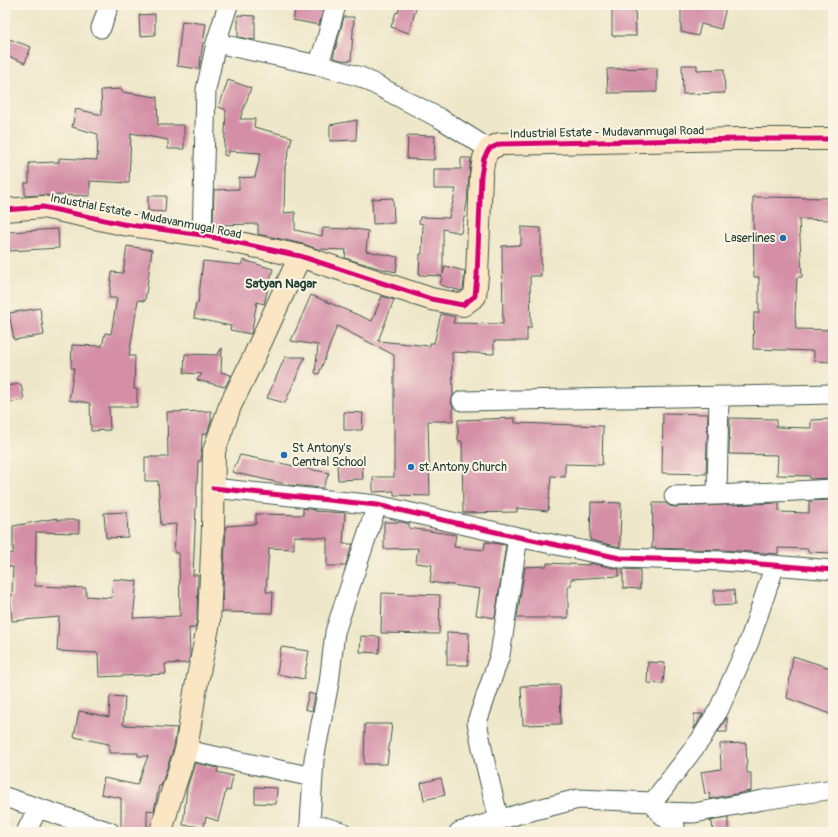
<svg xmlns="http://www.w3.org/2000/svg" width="838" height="837" viewBox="0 0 838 837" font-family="Pangolin,sans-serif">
<rect width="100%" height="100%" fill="#fcf5e5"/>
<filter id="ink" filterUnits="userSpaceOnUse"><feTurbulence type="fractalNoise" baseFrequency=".025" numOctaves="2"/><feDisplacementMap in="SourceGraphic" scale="8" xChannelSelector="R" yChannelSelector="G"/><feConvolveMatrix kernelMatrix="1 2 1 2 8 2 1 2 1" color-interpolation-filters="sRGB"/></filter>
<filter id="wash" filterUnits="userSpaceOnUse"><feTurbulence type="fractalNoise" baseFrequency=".012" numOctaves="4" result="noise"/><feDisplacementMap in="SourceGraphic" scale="16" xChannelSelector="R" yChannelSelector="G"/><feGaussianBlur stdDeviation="0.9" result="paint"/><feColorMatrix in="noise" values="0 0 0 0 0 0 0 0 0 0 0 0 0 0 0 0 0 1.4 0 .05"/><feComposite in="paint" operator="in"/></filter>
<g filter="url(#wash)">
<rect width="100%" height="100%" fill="#eee7c9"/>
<g id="blocks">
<path fill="#d48fa7" d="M 296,5 L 325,5 L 319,25 L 293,20 Z
M 400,5 L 417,5 L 409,33 L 391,27 L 396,12 L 398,13 Z
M 612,5 L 635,5 L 636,36 L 612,36 Z
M 681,5 L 718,5 L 726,7 L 721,29 L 701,24 L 698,36 L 681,32 Z
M 155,14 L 155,35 L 140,36 L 139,15 Z
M 238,15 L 255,16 L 255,40 L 238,37 Z
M 344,17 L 354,17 L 351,61 L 341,60 L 333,58 Z
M 182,21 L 206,24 L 199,69 L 177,66 Z
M 9,39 L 31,47 L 25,63 L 5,55 Z
M 682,65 L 697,65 L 697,70 L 724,69 L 725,93 L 683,94 Z
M 657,68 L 657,92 L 608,93 L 607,69 Z
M 228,80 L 251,88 L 240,119 L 255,119 L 254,127 L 292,137 L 285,167 L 284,213 L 295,212 L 295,230 L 322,236 L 323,228 L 349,229 L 349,228 L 368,231 L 366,251 L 398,257 L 396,272 L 378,268 L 345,258 L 346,250 L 317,249 L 303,244 L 258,234 L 258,224 L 213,225 L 214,190 L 239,189 L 239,178 L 255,177 L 261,153 L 229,151 L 227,156 L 224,155 L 226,110 L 219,107 Z
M 122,89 L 122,92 L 157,97 L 158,125 L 184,125 L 184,149 L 168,149 L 168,140 L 131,133 L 129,183 L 90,181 L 90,196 L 53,195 L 53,196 L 42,195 L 25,196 L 25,183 L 29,183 L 29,163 L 59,162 L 59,158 L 97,160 L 98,134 L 72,127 L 76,109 L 102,115 L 101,90 Z
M 357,120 L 356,140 L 330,141 L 330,125 Z
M 408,135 L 435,136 L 434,160 L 407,159 Z
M 461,158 L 471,158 L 469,176 L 467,202 L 461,233 L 443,229 L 443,274 L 445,266 L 465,271 L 463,289 L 461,291 L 440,285 L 442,276 L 419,275 L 420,254 L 422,254 L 423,224 L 419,223 L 420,217 L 449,218 L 456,189 L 434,189 L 434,169 L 461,169 Z
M 148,196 L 166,196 L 165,212 L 148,211 Z
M 753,197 L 833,198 L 833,220 L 799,219 L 802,277 L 797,277 L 795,314 L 796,329 L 833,330 L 833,362 L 814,361 L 814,351 L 753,349 L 754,313 L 759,313 L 759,277 L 754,277 Z
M 393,198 L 394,223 L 373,224 L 372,199 Z
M 521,227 L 541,228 L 541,276 L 530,276 L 531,328 L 527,328 L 527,341 L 494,341 L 494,354 L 452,352 L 453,395 L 451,402 L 453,407 L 453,421 L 428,421 L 430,496 L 394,495 L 394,491 L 373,492 L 373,477 L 394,477 L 394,355 L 337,326 L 319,374 L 315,373 L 318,345 L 291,341 L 311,295 L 372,321 L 382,296 L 394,300 L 378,341 L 430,346 L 430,343 L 434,343 L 441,314 L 455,317 L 453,323 L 503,324 L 502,246 L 521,245 Z
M 58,229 L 59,248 L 9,251 L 8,232 Z
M 127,246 L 152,250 L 145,301 L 138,300 L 129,356 L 135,356 L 134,389 L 137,389 L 137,407 L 109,407 L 110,430 L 91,431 L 90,403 L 69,400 L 74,368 L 71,368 L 72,345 L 102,346 L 105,333 L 111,334 L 117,298 L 109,298 L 112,272 L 123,273 Z
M 243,260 L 273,269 L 264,304 L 257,302 L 251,334 L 230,330 L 231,326 L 194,318 L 196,303 L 198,304 L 203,261 L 241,265 Z
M 40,308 L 44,335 L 14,340 L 9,313 Z
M 222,348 L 221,372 L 231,375 L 225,387 L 197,380 L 202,374 L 184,373 L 185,354 L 217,355 Z
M 285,357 L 305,357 L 285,403 L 267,398 Z
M 21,384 L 24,400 L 5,403 L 5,386 Z
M 211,411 L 211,421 L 207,434 L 202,434 L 201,461 L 198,461 L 193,575 L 198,575 L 197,620 L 195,628 L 189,628 L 190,656 L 188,663 L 165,664 L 166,674 L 99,677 L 98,653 L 57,651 L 59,617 L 12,621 L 10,596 L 12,596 L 13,567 L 5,566 L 5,553 L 13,554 L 13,526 L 57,518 L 57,520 L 79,520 L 79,533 L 36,532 L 35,586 L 86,588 L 86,596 L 111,598 L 113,579 L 137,581 L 133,618 L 180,616 L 179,553 L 174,553 L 176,524 L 161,525 L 158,481 L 145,481 L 145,457 L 168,457 L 167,412 Z
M 344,412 L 363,413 L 362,430 L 344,430 Z
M 663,413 L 708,414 L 706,474 L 662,473 Z
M 515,418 L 515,423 L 603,426 L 602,465 L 565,464 L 565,477 L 551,476 L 548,511 L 517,508 L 517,512 L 463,513 L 462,441 L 458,441 L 458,420 Z
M 730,418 L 776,419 L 776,427 L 811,428 L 811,420 L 833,419 L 833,478 L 810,479 L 810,476 L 777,475 L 778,455 L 729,454 Z
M 240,455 L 329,473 L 323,488 L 289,485 L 232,472 Z
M 362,463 L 363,479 L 338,480 L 337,464 Z
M 833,500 L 833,553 L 808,552 L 808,549 L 778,548 L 778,554 L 723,550 L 652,548 L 653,503 L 666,503 L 669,506 L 674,507 L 779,503 L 779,512 L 809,513 L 809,501 Z
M 591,502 L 621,503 L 620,547 L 590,540 Z
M 303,508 L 315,510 L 315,511 L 345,513 L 343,544 L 353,544 L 345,566 L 327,566 L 327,538 L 294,536 L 294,549 L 269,548 L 266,592 L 273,592 L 272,613 L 222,612 L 226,526 L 256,524 L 256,514 L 303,515 Z
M 127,512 L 128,537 L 106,538 L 104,513 Z
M 384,522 L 403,522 L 409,524 L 409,528 L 456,535 L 454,547 L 484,550 L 485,542 L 506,545 L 495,618 L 476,615 L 480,589 L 430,582 L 432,565 L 416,563 L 418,548 L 384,549 Z
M 547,563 L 589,565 L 589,563 L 619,569 L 619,576 L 571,579 L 571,586 L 568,586 L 568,618 L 517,618 L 525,567 L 547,566 Z
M 623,569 L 640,570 L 640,589 L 623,588 Z
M 714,590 L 734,590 L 735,605 L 714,606 Z
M 382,593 L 440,595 L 439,634 L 381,633 Z
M 447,632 L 469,633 L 468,665 L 447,665 Z
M 361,636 L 380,637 L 379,653 L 360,652 Z
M 281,647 L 309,651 L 304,679 L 277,674 Z
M 793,656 L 833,669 L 833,715 L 787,698 Z
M 648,662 L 665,663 L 663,684 L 647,683 Z
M 560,685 L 561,724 L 523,725 L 521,686 Z
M 309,693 L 315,695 L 312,711 L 305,709 Z
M 110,696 L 125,697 L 123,725 L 177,728 L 174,747 L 161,786 L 159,786 L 154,811 L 147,810 L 147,831 L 121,830 L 121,798 L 101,794 L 104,778 L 137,785 L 148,756 L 138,756 L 138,753 L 109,753 L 109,744 L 74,737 L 79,711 L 109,717 Z
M 694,714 L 703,714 L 694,729 Z
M 727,717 L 727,732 L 718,732 Z
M 365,724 L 392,724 L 387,764 L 364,764 Z
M 746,743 L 747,773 L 751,773 L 751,791 L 709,799 L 710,793 L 705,794 L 701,772 L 721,769 L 720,744 Z
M 195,763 L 218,768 L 217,772 L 233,776 L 230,791 L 226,790 L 218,821 L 206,817 L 204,827 L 183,825 L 187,788 Z
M 441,778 L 445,795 L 424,800 L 421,783 Z
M 255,787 L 277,788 L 276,804 L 255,803 Z
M 728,818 L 728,832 L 713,832 L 712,822 L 709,821 Z"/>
</g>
</g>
<g filter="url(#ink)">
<use href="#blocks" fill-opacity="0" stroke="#3e564a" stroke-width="1"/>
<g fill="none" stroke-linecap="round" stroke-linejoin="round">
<defs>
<path id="street" d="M 101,28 L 109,5
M 216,43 L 318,65 L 361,77 L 441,119 L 489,149
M 318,65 L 325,45 L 336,5
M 202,235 L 206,90 L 216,43 L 228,5
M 462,401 L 833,394
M 213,488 L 377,505 L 518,537 L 620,558 L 723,561 L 833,570
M 717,495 L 719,396
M 674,496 L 717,495 L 833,489
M 186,750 L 313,777
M 5,797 L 110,832
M 653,802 L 701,739 L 719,709 L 749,642 L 775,565
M 659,812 L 694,813 L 763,800 L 833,789
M 499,820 L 484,758 L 477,722 L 500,655 L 518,537
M 310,823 L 342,832
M 26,832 L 38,808
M 311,832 L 310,823 L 314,759 L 329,683 L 335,632 L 377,505
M 459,832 L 519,814 L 578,799 L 653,802 L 659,812 L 675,826 L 675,832"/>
<path id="secondary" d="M 5,210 L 43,207 L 123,224 L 202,235 L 300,256 L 431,299 L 463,305 L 475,296 L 477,276 L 481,176 L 484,158 L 489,149 L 500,144 L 738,139 L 833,139
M 161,832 L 170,799 L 186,750 L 195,692 L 209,622 L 213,528 L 214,451 L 230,406 L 253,359 L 300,256"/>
</defs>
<use href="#street" stroke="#3e564a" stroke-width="21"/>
<use href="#secondary" stroke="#3e564a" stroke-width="24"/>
<use href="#street" stroke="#fff" stroke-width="19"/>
<use href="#secondary" stroke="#fbe6c4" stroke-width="22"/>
<defs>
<path id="cycleway" d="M 5,210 L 43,207 L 123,224 L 202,235 L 300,256 L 431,299 L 463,305 L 475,296 L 477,276 L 481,176 L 484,158 L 489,149 L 500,144 L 738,139 L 833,139
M 213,488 L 377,505 L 518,537 L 620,558 L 723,561 L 833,570"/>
</defs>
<use href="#cycleway" stroke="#fcf5e5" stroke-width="8"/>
<use href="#cycleway" stroke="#d6006c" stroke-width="5"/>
</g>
</g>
<g fill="#1f6fb2" stroke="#fcf5e5" stroke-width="1.5">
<circle cx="783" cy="238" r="4"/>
<circle cx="284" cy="455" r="4"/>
<circle cx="411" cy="467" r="4"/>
</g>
<g text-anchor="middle" stroke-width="4" stroke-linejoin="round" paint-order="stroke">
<g font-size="12" fill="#1f3d34" stroke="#fcf5e5">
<text transform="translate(607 132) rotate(-1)" y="4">Industrial Estate - Mudavanmugal Road</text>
<text transform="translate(146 216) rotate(11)" y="4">Industrial Estate - Mudavanmugal Road</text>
</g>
<g font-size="12" fill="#1f3d34" stroke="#fcf5e5" text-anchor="start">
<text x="775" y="242" text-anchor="end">Laserlines</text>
<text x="292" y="452">St Antony's<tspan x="292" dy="14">Central School</tspan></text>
<text x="419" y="471">st.Antony Church</text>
</g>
<g font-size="13" font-weight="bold" fill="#1f3d34" stroke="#fcf5e5">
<text x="281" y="288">Satyan Nagar</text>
</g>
</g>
<rect width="838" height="837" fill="none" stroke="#fcf5e5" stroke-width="20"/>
</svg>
